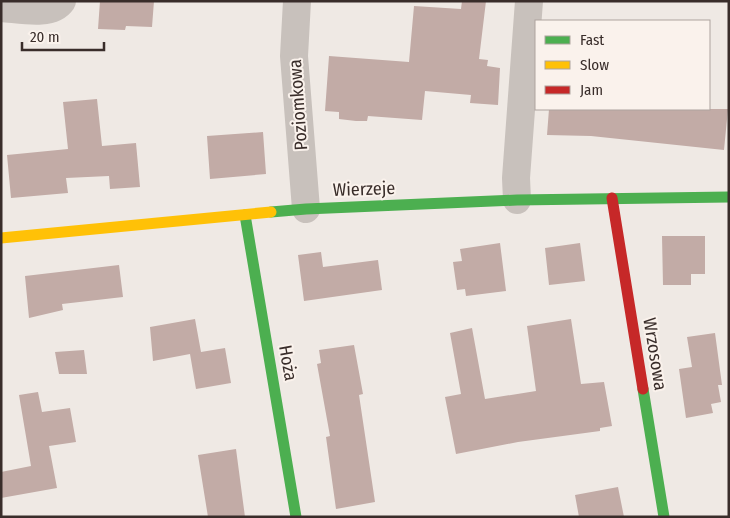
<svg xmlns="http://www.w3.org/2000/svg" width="730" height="518" viewBox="0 0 730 518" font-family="'Fira Sans Condensed',sans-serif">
<rect width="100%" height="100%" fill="#efe9e4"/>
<path fill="#c2aba6" d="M 100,1 L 154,1 L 152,27 L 126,26 L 125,30 L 98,29 Z
M 462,1 L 486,1 L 479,59 L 488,60 L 487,66 L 500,68 L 498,105 L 470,103 L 471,95 L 425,91 L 422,120 L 368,116 L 367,121 L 356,121 L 339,119 L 339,112 L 325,111 L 329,56 L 409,62 L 414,6 L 461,9 Z
M 97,99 L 102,146 L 136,143 L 140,187 L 110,189 L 109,176 L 66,178 L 68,193 L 11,198 L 7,155 L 68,149 L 63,102 Z
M 549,109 L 728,109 L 724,150 L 591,136 L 547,135 Z
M 263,132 L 266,174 L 210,179 L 207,136 Z
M 662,236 L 705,236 L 705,274 L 691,274 L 691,285 L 663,285 Z
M 500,243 L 506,291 L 466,296 L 465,289 L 457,290 L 453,262 L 462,261 L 460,249 Z
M 580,243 L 585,281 L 549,285 L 545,248 Z
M 321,252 L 323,267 L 378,260 L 382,290 L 304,301 L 298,255 Z
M 119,265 L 123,297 L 62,304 L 63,310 L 29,318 L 25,276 Z
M 195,319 L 201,352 L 225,348 L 231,383 L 196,389 L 190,354 L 153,361 L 150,327 Z
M 571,319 L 581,384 L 604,382 L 612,426 L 600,428 L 600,431 L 518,442 L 456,454 L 445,397 L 461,394 L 450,333 L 472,328 L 485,399 L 536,391 L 527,326 Z
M 715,333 L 722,385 L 718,385 L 721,402 L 711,404 L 713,413 L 686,418 L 679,369 L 692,367 L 687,337 Z
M 354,345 L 363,394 L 359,395 L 375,502 L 336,509 L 326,437 L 330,436 L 317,364 L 321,363 L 319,350 Z
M 84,350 L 87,374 L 59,374 L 55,352 Z
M 38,392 L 42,412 L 70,408 L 76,442 L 49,446 L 57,488 L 1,498 L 1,472 L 31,466 L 19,395 Z
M 236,449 L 245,517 L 208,517 L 198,455 Z
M 618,487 L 624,517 L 579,517 L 575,495 Z"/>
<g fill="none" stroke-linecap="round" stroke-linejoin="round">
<path stroke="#c8c1bc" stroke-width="28" d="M 297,1 L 294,56 L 306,209
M 1,8 C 19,9 51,17 62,1
M 517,200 L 516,178 L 529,1"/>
<path stroke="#4caf50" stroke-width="11" d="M 271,212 L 306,209 L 517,200 L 729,197
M 245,215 L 296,517
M 643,389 L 664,517"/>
<path stroke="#ffc107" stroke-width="11" d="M 1,238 L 271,212"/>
<path stroke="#c62828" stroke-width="11" d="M 612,198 L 643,389"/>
</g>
<g text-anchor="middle" stroke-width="4" stroke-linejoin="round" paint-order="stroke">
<g font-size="18" fill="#392d2a" stroke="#faf2ec">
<text transform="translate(298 105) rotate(-94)" y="6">Poziomkowa</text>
<text transform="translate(364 189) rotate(-2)" y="6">Wierzeje</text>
<text transform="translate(655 354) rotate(81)" y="6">Wrzosowa</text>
<text transform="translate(288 363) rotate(80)" y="6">Hoża</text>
</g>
</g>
<rect width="730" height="518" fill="none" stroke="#392d2a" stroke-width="5"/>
<rect x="535" y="20" width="175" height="90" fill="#faf2ec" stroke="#ada39e"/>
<rect x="545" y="36" width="25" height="8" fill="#4caf50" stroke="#ada39e"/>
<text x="580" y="45" font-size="15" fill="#392d2a">Fast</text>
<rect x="545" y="61" width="25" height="8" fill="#ffc107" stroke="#ada39e"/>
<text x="580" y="70" font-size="15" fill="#392d2a">Slow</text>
<rect x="545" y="86" width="25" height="8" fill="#c62828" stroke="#ada39e"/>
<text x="580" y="95" font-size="15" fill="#392d2a">Jam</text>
<path d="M22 42v8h82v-8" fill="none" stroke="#392d2a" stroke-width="2.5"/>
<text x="30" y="42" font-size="15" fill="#392d2a" stroke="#faf2ec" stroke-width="4" paint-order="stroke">20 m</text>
</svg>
